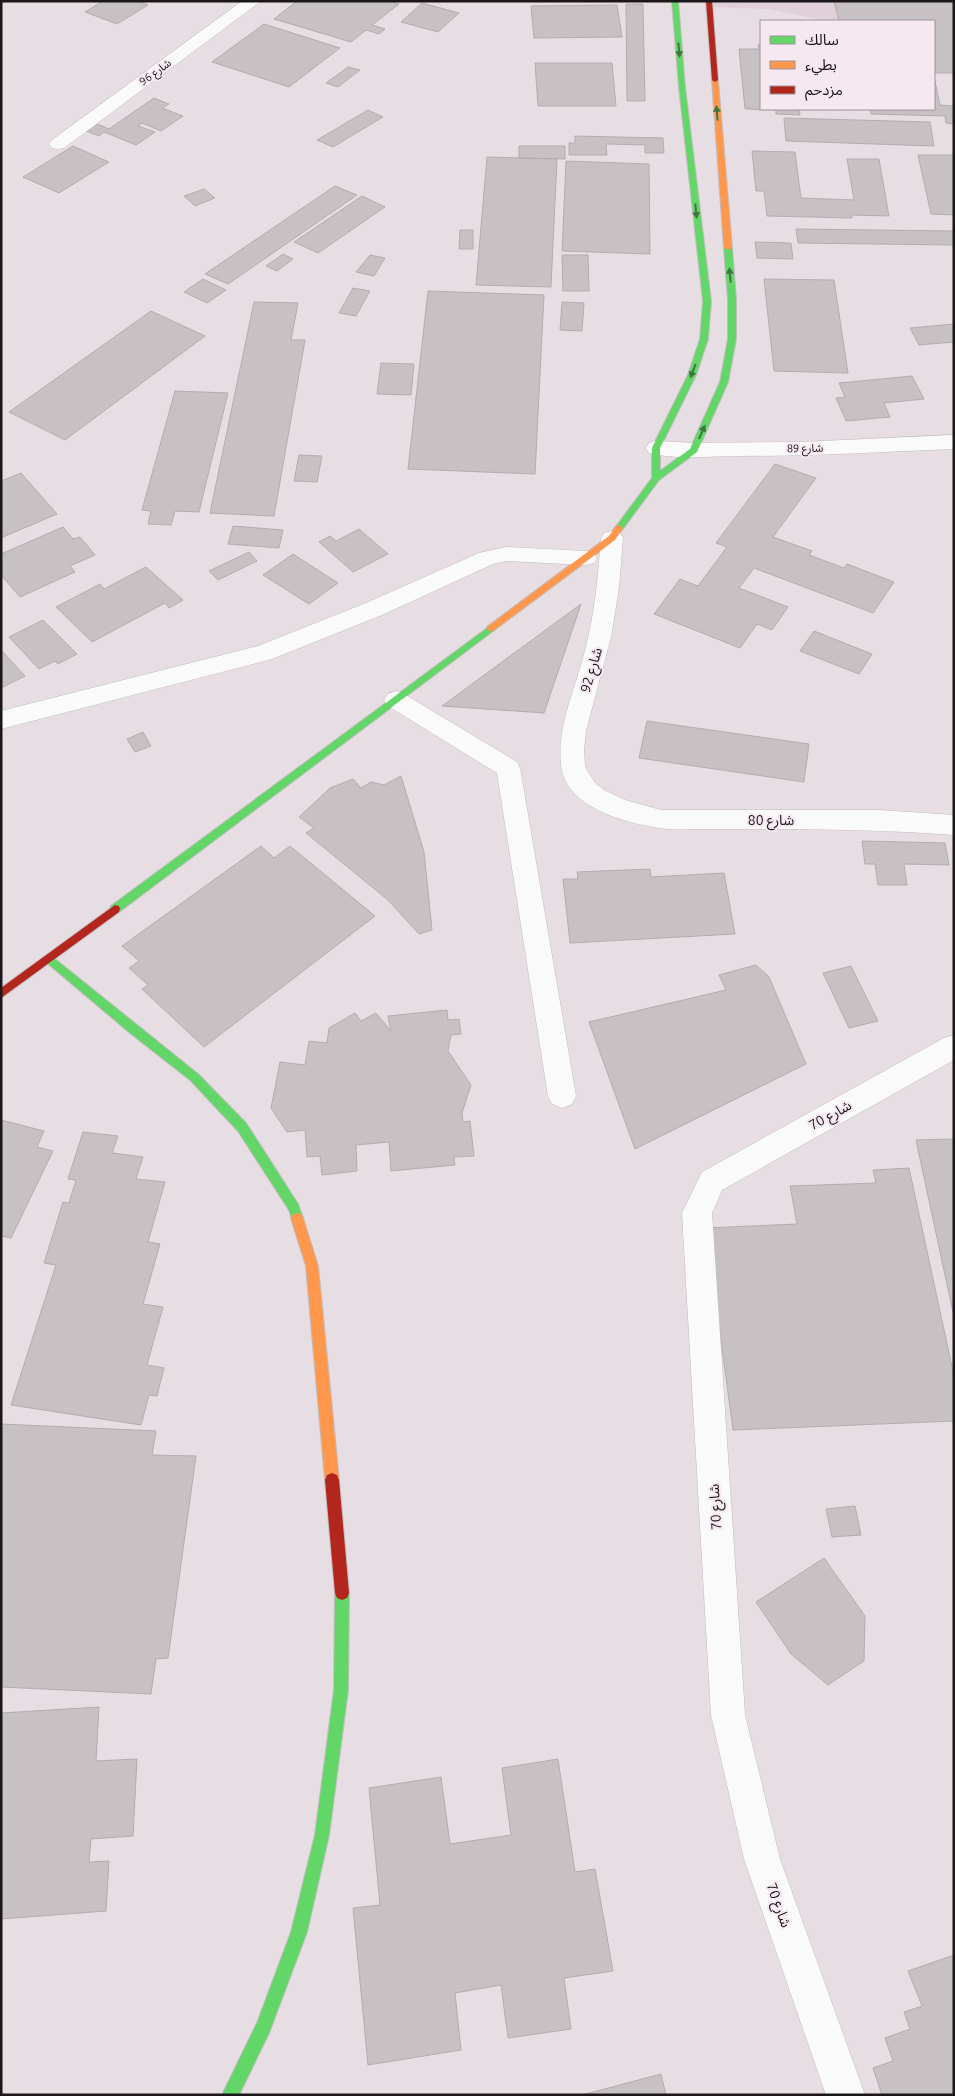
<svg xmlns="http://www.w3.org/2000/svg" width="955" height="2096" viewBox="0 0 955 2096" font-family="Ubuntu,'Noto Sans Arabic',sans-serif">
<rect width="100%" height="100%" fill="#e6dee2"/>
<path fill="#e0d1d9" d="M 709,1 L 954,1 L 954,73 L 934,73 L 934,21 L 826,21 L 769,9 L 710,7 Z"/>
<path fill="#c7c1c4" stroke="#b3acb0" d="M 103,1 L 138,1 L 148,5 L 117,24 L 85,12 Z
M 297,1 L 389,1 L 399,4 L 372,25 L 385,29 L 379,34 L 366,30 L 351,42 L 274,19 Z
M 834,1 L 954,1 L 954,73 L 934,73 L 934,21 L 839,21 Z
M 422,3 L 459,13 L 438,32 L 401,22 Z
M 626,4 L 643,4 L 645,101 L 627,101 Z
M 617,5 L 622,37 L 534,38 L 531,6 Z
M 264,24 L 340,48 L 289,87 L 212,62 Z
M 758,45 L 761,45 L 761,109 L 799,109 L 800,115 L 776,114 L 776,110 L 745,109 L 739,49 L 759,49 Z
M 535,63 L 612,63 L 616,106 L 538,106 Z
M 348,67 L 360,70 L 338,87 L 326,83 Z
M 934,77 L 940,105 L 954,106 L 954,124 L 946,123 L 945,116 L 871,114 L 870,109 L 934,109 Z
M 154,98 L 169,104 L 162,108 L 183,116 L 161,131 L 142,123 L 138,126 L 155,132 L 136,145 L 104,132 L 99,136 L 84,130 L 95,123 L 109,129 Z
M 368,110 L 383,117 L 333,147 L 317,140 Z
M 784,118 L 930,122 L 934,146 L 786,141 Z
M 575,136 L 663,138 L 664,153 L 645,153 L 645,145 L 606,144 L 607,155 L 569,155 L 569,143 L 575,143 Z
M 73,146 L 109,162 L 59,193 L 23,177 Z
M 519,146 L 565,146 L 565,159 L 519,158 Z
M 752,151 L 795,152 L 801,198 L 854,200 L 847,159 L 879,159 L 889,216 L 852,215 L 852,218 L 767,216 L 764,191 L 756,191 Z
M 918,155 L 954,155 L 954,215 L 931,214 Z
M 487,157 L 557,159 L 551,287 L 476,285 Z
M 566,161 L 649,164 L 650,254 L 562,251 Z
M 335,186 L 357,195 L 228,284 L 205,274 Z
M 204,189 L 215,198 L 195,206 L 184,196 Z
M 362,196 L 385,207 L 318,253 L 294,242 Z
M 796,229 L 954,231 L 954,245 L 798,243 Z
M 460,230 L 473,230 L 473,249 L 459,249 Z
M 755,242 L 791,243 L 793,259 L 757,258 Z
M 283,254 L 293,259 L 277,271 L 266,266 Z
M 370,255 L 385,258 L 374,276 L 356,272 Z
M 562,255 L 588,255 L 589,291 L 563,291 Z
M 203,279 L 226,290 L 207,303 L 184,292 Z
M 764,279 L 834,280 L 848,373 L 774,371 Z
M 353,288 L 370,291 L 356,316 L 339,313 Z
M 428,291 L 544,295 L 535,474 L 408,469 Z
M 254,302 L 298,303 L 291,340 L 305,340 L 274,516 L 210,513 Z
M 562,302 L 584,303 L 582,331 L 560,330 Z
M 151,311 L 205,336 L 65,440 L 9,412 Z
M 954,324 L 954,342 L 919,345 L 910,328 Z
M 381,363 L 414,364 L 411,395 L 377,394 Z
M 912,376 L 924,399 L 884,403 L 890,417 L 846,421 L 836,398 L 845,397 L 839,383 Z
M 175,391 L 228,393 L 199,512 L 175,511 L 171,525 L 148,524 L 151,511 L 142,510 Z
M 299,455 L 322,456 L 317,482 L 294,481 Z
M 775,464 L 816,478 L 773,537 L 812,551 L 809,555 L 844,568 L 847,564 L 894,582 L 873,613 L 754,568 L 739,588 L 788,607 L 772,630 L 757,624 L 740,648 L 654,614 L 680,579 L 698,586 L 727,547 L 716,543 Z
M 21,473 L 57,514 L 1,538 L 1,481 Z
M 233,526 L 283,530 L 279,548 L 228,544 Z
M 63,527 L 73,539 L 80,537 L 95,555 L 70,566 L 75,572 L 20,597 L 1,575 L 1,554 Z
M 359,529 L 388,554 L 353,572 L 319,542 L 330,536 L 336,541 Z
M 249,552 L 257,561 L 218,580 L 209,571 Z
M 293,554 L 338,583 L 309,604 L 263,575 Z
M 146,567 L 183,600 L 169,608 L 165,603 L 92,642 L 56,607 L 100,584 L 104,589 Z
M 581,604 L 544,713 L 442,706 Z
M 43,620 L 77,654 L 58,664 L 55,661 L 39,669 L 9,637 Z
M 814,631 L 872,654 L 859,674 L 800,651 Z
M 1,650 L 25,676 L 1,688 Z
M 647,721 L 809,744 L 804,782 L 639,758 Z
M 143,732 L 151,746 L 135,752 L 127,739 Z
M 401,776 L 424,852 L 432,930 L 419,934 L 388,900 L 306,833 L 314,828 L 299,817 L 330,788 L 353,779 L 361,788 L 371,782 L 384,785 Z
M 862,841 L 945,843 L 949,865 L 904,864 L 907,885 L 878,885 L 875,864 L 865,864 Z
M 261,846 L 274,858 L 290,846 L 375,916 L 204,1047 L 142,989 L 148,985 L 129,968 L 139,961 L 122,946 Z
M 650,869 L 651,877 L 724,873 L 735,934 L 570,943 L 563,879 L 578,879 L 577,872 Z
M 756,965 L 769,977 L 806,1064 L 635,1149 L 589,1022 L 726,990 L 719,975 Z
M 851,966 L 878,1021 L 849,1028 L 823,973 Z
M 447,1010 L 448,1020 L 459,1019 L 461,1034 L 451,1035 L 448,1051 L 471,1085 L 462,1113 L 463,1122 L 470,1121 L 474,1156 L 454,1157 L 455,1165 L 391,1171 L 389,1142 L 356,1145 L 357,1171 L 322,1175 L 320,1156 L 307,1157 L 305,1130 L 287,1132 L 271,1108 L 280,1062 L 305,1065 L 309,1041 L 327,1043 L 329,1028 L 355,1013 L 361,1021 L 376,1013 L 391,1031 L 388,1016 Z
M 1,1120 L 44,1131 L 37,1147 L 53,1151 L 11,1238 L 1,1236 Z
M 83,1132 L 118,1136 L 112,1153 L 143,1157 L 136,1179 L 165,1182 L 148,1242 L 160,1244 L 143,1304 L 163,1307 L 147,1365 L 164,1368 L 157,1396 L 149,1395 L 141,1425 L 11,1405 L 56,1265 L 44,1263 L 63,1202 L 69,1203 L 76,1180 L 68,1179 Z
M 954,1139 L 954,1317 L 916,1140 Z
M 909,1168 L 954,1376 L 954,1421 L 733,1430 L 706,1228 L 797,1224 L 790,1186 L 876,1183 L 873,1170 Z
M 1,1424 L 156,1431 L 152,1455 L 196,1456 L 168,1658 L 156,1659 L 151,1694 L 1,1687 Z
M 855,1506 L 861,1535 L 832,1537 L 826,1509 Z
M 824,1558 L 865,1616 L 864,1661 L 828,1685 L 791,1654 L 756,1602 Z
M 99,1707 L 96,1761 L 137,1759 L 133,1836 L 91,1839 L 89,1862 L 109,1861 L 106,1911 L 1,1919 L 1,1713 Z
M 558,1759 L 575,1872 L 595,1869 L 613,1971 L 564,1978 L 571,2029 L 508,2038 L 501,1985 L 455,1993 L 461,2050 L 368,2065 L 353,1908 L 380,1905 L 369,1788 L 441,1777 L 450,1844 L 511,1835 L 502,1768 Z
M 954,1955 L 954,2095 L 882,2095 L 873,2068 L 893,2061 L 885,2038 L 910,2029 L 904,2012 L 922,2006 L 908,1971 Z
M 661,2074 L 666,2095 L 582,2095 Z"/>
<g fill="none" stroke-linecap="round" stroke-linejoin="round">
<defs>
<path id="street" d="M 242,1 L 261,1 L 64,148 L 58,149 L 52,148 L 49,144 L 52,140 Z
M 954,435 L 954,449 C 882,452 811,456 740,456 C 711,456 677,460 649,453 L 646,448 L 649,443 L 656,441 L 694,443 L 801,442 Z
M 612,531 L 620,533 L 623,538 L 619,588 L 611,637 L 586,731 L 584,750 L 585,767 L 595,783 L 604,790 L 625,800 L 661,810 L 879,810 L 954,815 L 954,835 C 888,830 823,829 757,829 C 736,829 714,829 693,829 C 682,829 670,830 659,828 C 624,822 565,808 561,764 C 557,725 576,688 585,650 C 595,614 598,576 601,538 L 604,533 Z
M 506,547 L 586,551 L 594,553 L 597,558 L 594,563 L 586,565 L 506,561 L 493,564 L 382,615 L 272,659 L 1,729 L 1,711 L 258,646 L 366,603 L 479,553 Z
M 396,691 L 404,694 L 517,762 L 520,768 L 576,1096 L 572,1104 L 562,1108 L 552,1104 L 548,1096 L 497,773 L 388,706 L 384,700 L 388,694 Z
M 954,1035 L 954,1060 L 722,1190 L 712,1213 L 745,1715 L 780,1859 L 865,2095 L 826,2095 L 744,1859 L 711,1715 L 682,1213 L 702,1172 L 944,1038 Z"/>
<path id="fast" d="M 672,1 L 678,1 L 685,87 L 711,301 L 708,339 L 696,375 L 660,448 L 660,471 L 690,449 L 720,382 L 728,339 L 728,300 L 724,248 L 728,246 L 732,248 L 736,300 L 736,339 L 728,382 L 697,452 L 659,480 L 622,530 L 619,531 L 615,528 L 652,478 L 652,448 L 688,375 L 700,339 L 703,301 L 679,87 Z
M 490,626 L 495,629 L 493,631 L 119,912 L 111,912 L 110,909 L 111,906 Z
M 50,955 L 198,1074 L 246,1123 L 298,1204 L 303,1218 L 301,1222 L 297,1223 L 293,1222 L 289,1210 L 238,1131 L 190,1080 L 130,1033 L 46,962 L 45,959 L 46,956 Z
M 342,1586 L 347,1588 L 349,1593 L 348,1690 L 329,1835 L 307,1932 L 269,2033 L 239,2095 L 222,2095 L 257,2023 L 291,1932 L 315,1835 L 334,1690 L 335,1593 L 337,1588 Z"/>
<path id="slow" d="M 715,78 L 718,80 L 732,248 L 728,250 L 724,248 L 712,80 Z
M 619,525 L 623,528 L 615,540 L 493,631 L 487,631 L 487,627 L 609,536 L 616,526 Z
M 297,1213 L 301,1214 L 303,1218 L 318,1266 L 339,1480 L 337,1485 L 332,1487 L 327,1485 L 325,1480 L 306,1266 L 291,1218 L 293,1214 Z"/>
<path id="jam" d="M 706,1 L 712,1 L 718,80 L 715,82 L 712,80 Z
M 115,905 L 119,906 L 120,909 L 119,912 L 1,998 L 1,988 Z
M 332,1473 L 337,1475 L 339,1480 L 349,1593 L 347,1598 L 342,1600 L 337,1598 L 335,1593 L 325,1480 L 327,1475 Z"/>
</defs>
<use href="#street" stroke="#c3bdc0" stroke-width="1"/>
<use href="#fast" stroke="#c3bdc0" stroke-width="2"/>
<use href="#slow" stroke="#c3bdc0" stroke-width="2"/>
<use href="#jam" stroke="#c3bdc0" stroke-width="2"/>
<use href="#street" fill="#fbfafb" fill-rule="evenodd"/>
<use href="#fast" fill="#63d668" fill-rule="evenodd"/>
<use href="#slow" fill="#ff974d" fill-rule="evenodd"/>
<use href="#jam" fill="#b3261e" fill-rule="evenodd"/>
</g>
<defs><path id="oneway-solid" d="M-6-.8H1V-3.2L6.5 0L1 3.2V.8H-6Z" transform="scale(1.25)"/></defs>
<g fill="#3f7640">
<use href="#oneway-solid" transform="translate(679 50) rotate(85)"/>
<use href="#oneway-solid" transform="translate(717 113) rotate(-95)"/>
<use href="#oneway-solid" transform="translate(696 211) rotate(84)"/>
<use href="#oneway-solid" transform="translate(730 275) rotate(-95)"/>
<use href="#oneway-solid" transform="translate(693 371) rotate(111)"/>
<use href="#oneway-solid" transform="translate(702 432) rotate(-66)"/>
</g>
<g text-anchor="middle" stroke-width="4" stroke-linejoin="round" paint-order="stroke">
<g font-size="11" fill="#1b1619" stroke="#f6e8f0">
<text transform="translate(155 72) rotate(-36)" y="4">شارع 96</text>
<text transform="translate(805 448) rotate(-1)" y="4">شارع 89</text>
</g>
<g font-size="14" fill="#1b1619" stroke="#f6e8f0">
<text transform="translate(591 670) rotate(-74)" y="5">شارع 92</text>
<text x="771" y="825">شارع 80</text>
<text transform="translate(830 1115) rotate(-29)" y="5">شارع 70</text>
<text transform="translate(715 1507) rotate(-93)" y="5">شارع 70</text>
<text transform="translate(779 1905) rotate(70)" y="5">شارع 70</text>
</g>
</g>
<rect width="955" height="2096" fill="none" stroke="#1b1619" stroke-width="5"/>
<rect x="760" y="20" width="175" height="90" fill="#f6e8f0" stroke="#9e949a"/>
<rect x="770" y="36" width="25" height="8" fill="#63d668" stroke="#9e949a"/>
<text x="805" y="45" font-size="15" fill="#1b1619">سالك</text>
<rect x="770" y="61" width="25" height="8" fill="#ff974d" stroke="#9e949a"/>
<text x="805" y="70" font-size="15" fill="#1b1619">بطيء</text>
<rect x="770" y="86" width="25" height="8" fill="#b3261e" stroke="#9e949a"/>
<text x="805" y="95" font-size="15" fill="#1b1619">مزدحم</text>
</svg>
